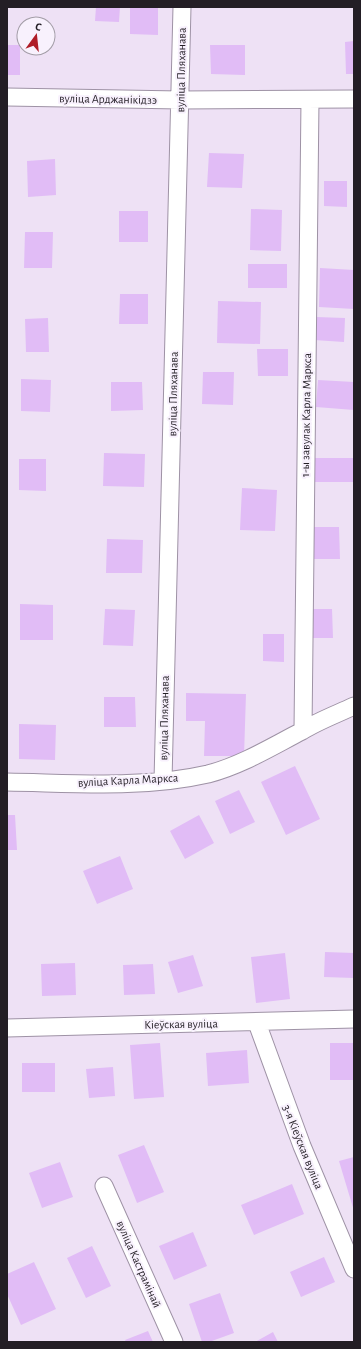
<svg xmlns="http://www.w3.org/2000/svg" width="361" height="1349" viewBox="0 0 361 1349" font-family="'Alegreya Sans',sans-serif">
<rect width="100%" height="100%" fill="#eee1f5"/>
<path fill="#e1bcf6" d="M 96,7 L 120,7 L 119,22 L 95,21 Z
M 130,7 L 158,7 L 158,35 L 130,34 Z
M 354,41 L 354,74 L 346,74 L 345,42 Z
M 7,45 L 20,45 L 20,75 L 7,75 Z
M 210,45 L 245,45 L 245,75 L 211,74 Z
M 209,153 L 244,154 L 242,188 L 207,187 Z
M 55,159 L 56,195 L 28,197 L 27,161 Z
M 324,181 L 347,181 L 347,207 L 324,206 Z
M 251,209 L 282,210 L 281,251 L 250,250 Z
M 119,211 L 148,211 L 148,242 L 119,242 Z
M 25,232 L 53,232 L 52,268 L 24,268 Z
M 248,264 L 287,264 L 287,288 L 248,288 Z
M 320,268 L 354,270 L 354,309 L 319,307 Z
M 120,294 L 148,294 L 148,324 L 119,324 Z
M 218,301 L 261,302 L 260,344 L 217,343 Z
M 316,317 L 345,318 L 344,342 L 314,340 Z
M 48,318 L 49,352 L 26,352 L 25,319 Z
M 257,349 L 288,349 L 288,376 L 258,376 Z
M 203,372 L 234,372 L 233,405 L 202,404 Z
M 21,379 L 51,380 L 50,412 L 21,411 Z
M 318,380 L 354,382 L 354,410 L 316,407 Z
M 111,382 L 142,382 L 143,410 L 111,411 Z
M 104,453 L 145,454 L 144,487 L 103,486 Z
M 315,458 L 354,458 L 354,482 L 314,482 Z
M 19,459 L 46,459 L 46,491 L 19,490 Z
M 242,488 L 277,490 L 275,531 L 240,530 Z
M 311,527 L 339,527 L 340,559 L 312,559 Z
M 107,539 L 143,540 L 142,573 L 106,573 Z
M 20,604 L 53,605 L 53,640 L 20,640 Z
M 105,609 L 135,610 L 133,646 L 103,645 Z
M 308,609 L 332,609 L 333,638 L 308,638 Z
M 263,634 L 284,634 L 284,662 L 263,661 Z
M 186,693 L 246,694 L 244,756 L 204,756 L 205,721 L 186,721 Z
M 104,697 L 135,697 L 136,727 L 104,727 Z
M 19,724 L 56,725 L 55,760 L 19,759 Z
M 295,766 L 320,819 L 286,835 L 261,782 Z
M 239,790 L 255,822 L 230,834 L 215,801 Z
M 7,815 L 15,815 L 17,850 L 7,850 Z
M 199,815 L 214,843 L 185,859 L 170,831 Z
M 120,856 L 133,889 L 97,904 L 83,871 Z
M 325,952 L 354,953 L 354,978 L 324,977 Z
M 285,953 L 290,999 L 256,1003 L 251,957 Z
M 193,955 L 203,986 L 178,993 L 168,962 Z
M 75,963 L 76,995 L 42,996 L 41,964 Z
M 153,964 L 155,994 L 124,995 L 123,965 Z
M 160,1043 L 164,1097 L 134,1099 L 130,1045 Z
M 330,1043 L 354,1043 L 354,1080 L 330,1080 Z
M 247,1050 L 249,1083 L 208,1086 L 206,1053 Z
M 22,1063 L 55,1063 L 55,1092 L 22,1092 Z
M 113,1067 L 115,1096 L 89,1098 L 86,1069 Z
M 144,1145 L 164,1192 L 137,1203 L 118,1155 Z
M 354,1157 L 354,1211 L 339,1161 Z
M 60,1162 L 73,1197 L 42,1208 L 29,1173 Z
M 292,1184 L 304,1214 L 254,1235 L 241,1205 Z
M 193,1232 L 207,1266 L 174,1280 L 159,1246 Z
M 92,1246 L 111,1286 L 86,1298 L 67,1258 Z
M 324,1257 L 335,1282 L 301,1297 L 290,1272 Z
M 34,1262 L 56,1309 L 21,1325 L 7,1294 L 7,1274 Z
M 220,1293 L 234,1333 L 209,1342 L 202,1342 L 189,1304 Z
M 148,1331 L 153,1342 L 126,1342 L 125,1340 Z
M 273,1332 L 278,1342 L 255,1342 Z"/>
<g fill="none" stroke-linecap="round" stroke-linejoin="round">
<defs>
<path id="minor" d="M 7,97 L 180,100 L 354,99
M 303,730 L 310,100
M 163,781 L 182,7
M 7,782 C 73,783 143,789 208,774 C 242,765 271,747 302,731 C 318,721 337,714 354,706
M 257,1023 L 302,1146 L 354,1269
M 7,1028 L 354,1019
M 104,1186 L 174,1342"/>
</defs>
<use href="#minor" stroke="#9e92a5" stroke-width="19"/>
<use href="#minor" stroke="#fff" stroke-width="17"/>
</g>
<g text-anchor="middle" stroke-width="4" stroke-linejoin="round" paint-order="stroke">
<g font-size="12" fill="#231e25" stroke="#f8f1fd">
<text transform="translate(181 70) rotate(-89)" y="4">вуліца Пляханава</text>
<text transform="translate(108 99) rotate(1)" y="4">вуліца Арджанікідзэ</text>
<text transform="translate(173 394) rotate(-89)" y="4">вуліца Пляханава</text>
<text transform="translate(306 415) rotate(-89)" y="4">1-ы завулак Карла Маркса</text>
<text transform="translate(164 718) rotate(-89)" y="4">вуліца Пляханава</text>
<text transform="translate(128 780) rotate(-3)" y="4">вуліца Карла Маркса</text>
<text transform="translate(181 1024) rotate(-1)" y="4">Кіеўская вуліца</text>
<text transform="translate(303 1147) rotate(68)" y="4">3-я Кіеўская вуліца</text>
<text transform="translate(139 1264) rotate(66)" y="4">вуліца Кастрамінай</text>
</g>
</g>
<rect width="361" height="1349" fill="none" stroke="#231e25" stroke-width="16"/>
<g transform="translate(36 36) rotate(15)"><circle r="19" fill="#f8f1fd" stroke="#a39da7"/>
<path d="M0-3L7 15L0 10L-7 15Z" fill="#af1c28"/>
<text y="-6" font-size="11" font-weight="bold" text-anchor="middle" fill="#231e25">С</text>
</g>
</svg>
